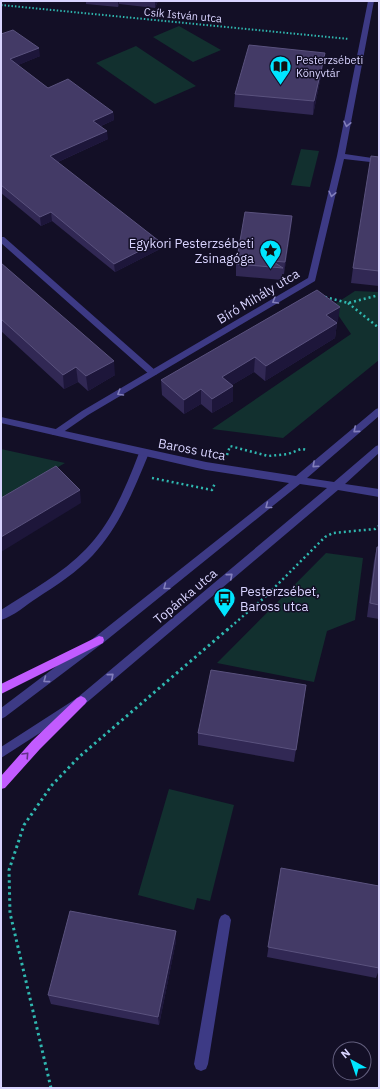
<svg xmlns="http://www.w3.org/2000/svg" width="380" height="1089" viewBox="0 0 380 1089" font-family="'IBM Plex Sans',sans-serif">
<rect width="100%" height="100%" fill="#130f26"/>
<path fill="#12302f" d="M 179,26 L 221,50 L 193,62 L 153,37 Z
M 136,46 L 196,86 L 155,104 L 96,63 Z
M 301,149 L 319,151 L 310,187 L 291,185 Z
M 355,291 L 379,292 L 379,360 L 283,438 L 212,429 L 351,334 L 332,306 Z
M 1,449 L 65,463 L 1,500 Z
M 326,553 L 363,558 L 355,620 L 327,631 L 314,682 L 217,663 Z
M 169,789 L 234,805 L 210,901 L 197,898 L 194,910 L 138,895 Z"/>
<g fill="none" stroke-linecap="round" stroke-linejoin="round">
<path stroke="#2fb8b0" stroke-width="2" stroke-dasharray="1.5 2" stroke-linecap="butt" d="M 1,5 L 349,39"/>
<path stroke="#2fb8b0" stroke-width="2.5" stroke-dasharray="2 3" stroke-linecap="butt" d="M 325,297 L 348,303 L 379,295
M 348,303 L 379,328
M 227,455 L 230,446 L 268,456 L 288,454 L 301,449 L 308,450
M 152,478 L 212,490 L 215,483
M 227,630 L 264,598 L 325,537 L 333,533 L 375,529 L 379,526"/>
<path stroke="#2fb8b0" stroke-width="3" stroke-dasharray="2.5 3.5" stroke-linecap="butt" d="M 51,1088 L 10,913 L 9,870 L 24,825 L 52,785 L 79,757 L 228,629"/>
<path fill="#3d3a85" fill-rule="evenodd" d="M 1,237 L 4,237 L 156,371 L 157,373 L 156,375 L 150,375 L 1,243 Z
M 225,914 L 229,916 L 231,920 L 208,1064 L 206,1069 L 201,1071 L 196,1069 L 194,1064 L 219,920 L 221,916 Z"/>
<path fill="#3d3a85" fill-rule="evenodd" d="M 368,1 L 374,1 L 345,154 L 379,159 L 379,163 L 344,159 L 315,281 L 88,415 L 59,435 L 53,435 L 51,433 L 53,431 L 82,411 L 308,278 L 337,156 Z
M 144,450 L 149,453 C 134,489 120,526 93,555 C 77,572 57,585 37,598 C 26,605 14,616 1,620 L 1,610 C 30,591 62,574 86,549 C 112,522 126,487 139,453 Z"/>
<path fill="#3d3a85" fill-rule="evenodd" d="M 379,408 L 379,416 L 307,478 L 334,482 L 376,446 L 379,445 L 379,453 L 345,484 L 379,489 L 379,497 L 338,490 L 85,704 L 1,758 L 1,747 L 77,698 L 327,488 L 300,484 L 103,643 L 5,717 L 1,719 L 1,708 L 95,637 L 289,483 L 206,470 L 1,423 L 1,417 L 206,462 L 296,476 L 376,409 Z"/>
<path fill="#c25bff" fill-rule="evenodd" d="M 99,636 L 103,637 L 104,640 L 103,643 L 1,694 L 1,684 Z
M 81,696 L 85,698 L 87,701 L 85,704 L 40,749 L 5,788 L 1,789 L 1,776 L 32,741 L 77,698 Z"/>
</g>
<path fill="#312854" d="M 86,1 L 158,1 L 155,8 L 119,4 L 118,7 L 86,4 Z
M 1,34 L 40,56 L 18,65 L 48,88 L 113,112 L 114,120 L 101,126 L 108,139 L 58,162 L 160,249 L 115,272 L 52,221 L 41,226 L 1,193 Z
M 325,53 L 323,66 L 313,115 L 234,107 L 235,94 Z
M 379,157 L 379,286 L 351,283 L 353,268 Z
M 292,216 L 291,228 L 284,274 L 282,274 L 282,280 L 236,276 L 236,264 Z
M 1,263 L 115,375 L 88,391 L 78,382 L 64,389 L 1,331 Z
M 338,321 L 336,323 L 337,323 L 335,338 L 265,381 L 254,372 L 232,385 L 233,401 L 212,413 L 201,404 L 184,414 L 162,395 L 161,380 Z
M 377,547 L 379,547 L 379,619 L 367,617 L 374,561 Z
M 306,685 L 294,762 L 198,745 L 198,733 Z
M 281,868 L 379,886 L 379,970 L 376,978 L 267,957 Z
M 176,931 L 176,941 L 159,1025 L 51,1004 L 48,995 Z"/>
<path fill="#1d163a" d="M 118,1 L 119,1 L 119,4 L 118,7 Z
M 155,1 L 158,1 L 155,8 Z
M 39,48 L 40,56 L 11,68 L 10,59 Z
M 325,53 L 323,66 L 313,115 L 314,101 Z
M 113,112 L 114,120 L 94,129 L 93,121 Z
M 107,131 L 108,139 L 51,165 L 50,156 Z
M 51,212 L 52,221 L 41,226 L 40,217 Z
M 292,216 L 291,228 L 284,274 L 285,262 Z
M 159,241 L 160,249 L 115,272 L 114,264 Z
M 340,307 L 338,321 L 324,330 L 326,315 Z
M 337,323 L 335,338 L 265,381 L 266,366 Z
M 255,357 L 254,372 L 222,391 L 222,377 Z
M 114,361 L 115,375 L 88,391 L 86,376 Z
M 76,367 L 78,382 L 64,389 L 63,375 Z
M 233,386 L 233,401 L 212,413 L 212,399 Z
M 201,389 L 201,404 L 184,414 L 184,400 Z
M 80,490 L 81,503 L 1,552 L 1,537 Z
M 176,931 L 176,941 L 159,1025 L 158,1017 Z"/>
<path fill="#433a66" stroke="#5a527e" d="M 13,30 L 39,48 L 10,59 L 48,88 L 68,79 L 113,112 L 93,121 L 107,131 L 50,156 L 159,241 L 114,264 L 51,212 L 40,217 L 1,185 L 1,34 Z
M 249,45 L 325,53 L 314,101 L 235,94 Z
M 371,156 L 379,157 L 379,271 L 353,268 Z
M 245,212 L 292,216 L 285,262 L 272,261 L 283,268 L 236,264 Z
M 1,263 L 114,361 L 86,376 L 76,367 L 63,375 L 1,319 Z
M 317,290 L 340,307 L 326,315 L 337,323 L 266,366 L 255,357 L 222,377 L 233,386 L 212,399 L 201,389 L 184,400 L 161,380 Z
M 56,466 L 80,490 L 1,537 L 1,498 Z
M 377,547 L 379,547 L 379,605 L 370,603 Z
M 211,670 L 306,685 L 296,750 L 198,733 Z
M 281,868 L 379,886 L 379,968 L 268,947 Z
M 70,911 L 176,931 L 158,1017 L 48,995 Z"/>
<defs><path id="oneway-chevron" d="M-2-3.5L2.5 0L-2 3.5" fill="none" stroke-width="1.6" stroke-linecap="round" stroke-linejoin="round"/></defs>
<g stroke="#837fbc">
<use href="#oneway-chevron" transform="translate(347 124) rotate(102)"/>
<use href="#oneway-chevron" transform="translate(332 194) rotate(103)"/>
<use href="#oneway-chevron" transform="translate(275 301) rotate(149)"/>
<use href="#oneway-chevron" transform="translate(120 393) rotate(149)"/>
<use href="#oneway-chevron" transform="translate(356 430) rotate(140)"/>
<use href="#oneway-chevron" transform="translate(315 465) rotate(138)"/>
<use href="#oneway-chevron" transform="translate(268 506) rotate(142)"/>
<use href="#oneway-chevron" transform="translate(230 576) rotate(-41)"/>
<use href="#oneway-chevron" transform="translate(166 587) rotate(142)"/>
<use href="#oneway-chevron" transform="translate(111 676) rotate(-40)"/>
<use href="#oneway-chevron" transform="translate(46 680) rotate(143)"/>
</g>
<use stroke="#623188" href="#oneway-chevron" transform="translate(26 755) rotate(-47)"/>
<defs>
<symbol id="library-pin" viewBox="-11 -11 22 30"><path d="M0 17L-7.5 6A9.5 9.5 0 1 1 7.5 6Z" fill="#00e5ff" stroke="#130f26"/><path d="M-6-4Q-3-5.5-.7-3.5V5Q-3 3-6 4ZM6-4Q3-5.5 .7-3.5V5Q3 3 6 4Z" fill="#111"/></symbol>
<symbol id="sight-pin" viewBox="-11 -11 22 30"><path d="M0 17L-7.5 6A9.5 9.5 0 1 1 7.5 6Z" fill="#00e5ff" stroke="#130f26"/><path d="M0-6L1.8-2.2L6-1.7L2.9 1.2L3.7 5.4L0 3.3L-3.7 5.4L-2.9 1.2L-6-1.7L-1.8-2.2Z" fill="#111"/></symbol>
<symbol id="bus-pin" viewBox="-11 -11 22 30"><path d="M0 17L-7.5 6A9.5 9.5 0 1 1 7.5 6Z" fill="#00e5ff" stroke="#130f26"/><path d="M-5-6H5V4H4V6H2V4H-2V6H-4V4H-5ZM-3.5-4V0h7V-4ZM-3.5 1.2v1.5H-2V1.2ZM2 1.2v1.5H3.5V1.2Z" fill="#111"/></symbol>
</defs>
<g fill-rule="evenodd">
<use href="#library-pin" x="268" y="54" width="25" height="34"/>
<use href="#sight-pin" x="258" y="238" width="25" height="34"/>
<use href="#bus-pin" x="212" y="586" width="25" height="34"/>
</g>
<g text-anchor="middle" stroke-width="3" stroke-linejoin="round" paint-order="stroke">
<g font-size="11" fill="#d9d4ff" stroke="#130f26">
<text transform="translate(183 15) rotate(5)" y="4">Csík István utca</text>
</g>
<g font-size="11" fill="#d9d4ff" stroke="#130f26" text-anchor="start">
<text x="296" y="64">Pesterzsébeti<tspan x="296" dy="13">Könyvtár</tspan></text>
</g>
<g font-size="13" fill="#d9d4ff" stroke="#130f26" text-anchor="end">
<text x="254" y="248">Egykori Pesterzsébeti<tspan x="254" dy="15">Zsinagóga</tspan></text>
<text x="240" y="596" text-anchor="start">Pesterzsébet,<tspan x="240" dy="15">Baross utca</tspan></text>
</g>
<g font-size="13" fill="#d9d4ff" stroke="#130f26">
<text transform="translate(258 296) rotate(-31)" y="5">Bíró Mihály utca</text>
<text transform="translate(192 449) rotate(11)" y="5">Baross utca</text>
<text transform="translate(185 596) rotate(-40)" y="5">Topánka utca</text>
</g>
</g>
<rect width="380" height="1089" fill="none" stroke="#d9d4ff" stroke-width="4"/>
<g transform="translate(352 1061) rotate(320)"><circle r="19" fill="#130f26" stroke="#625e7d"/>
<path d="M0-3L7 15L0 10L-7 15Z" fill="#00e5ff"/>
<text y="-6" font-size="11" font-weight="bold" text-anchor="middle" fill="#d9d4ff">N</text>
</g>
</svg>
